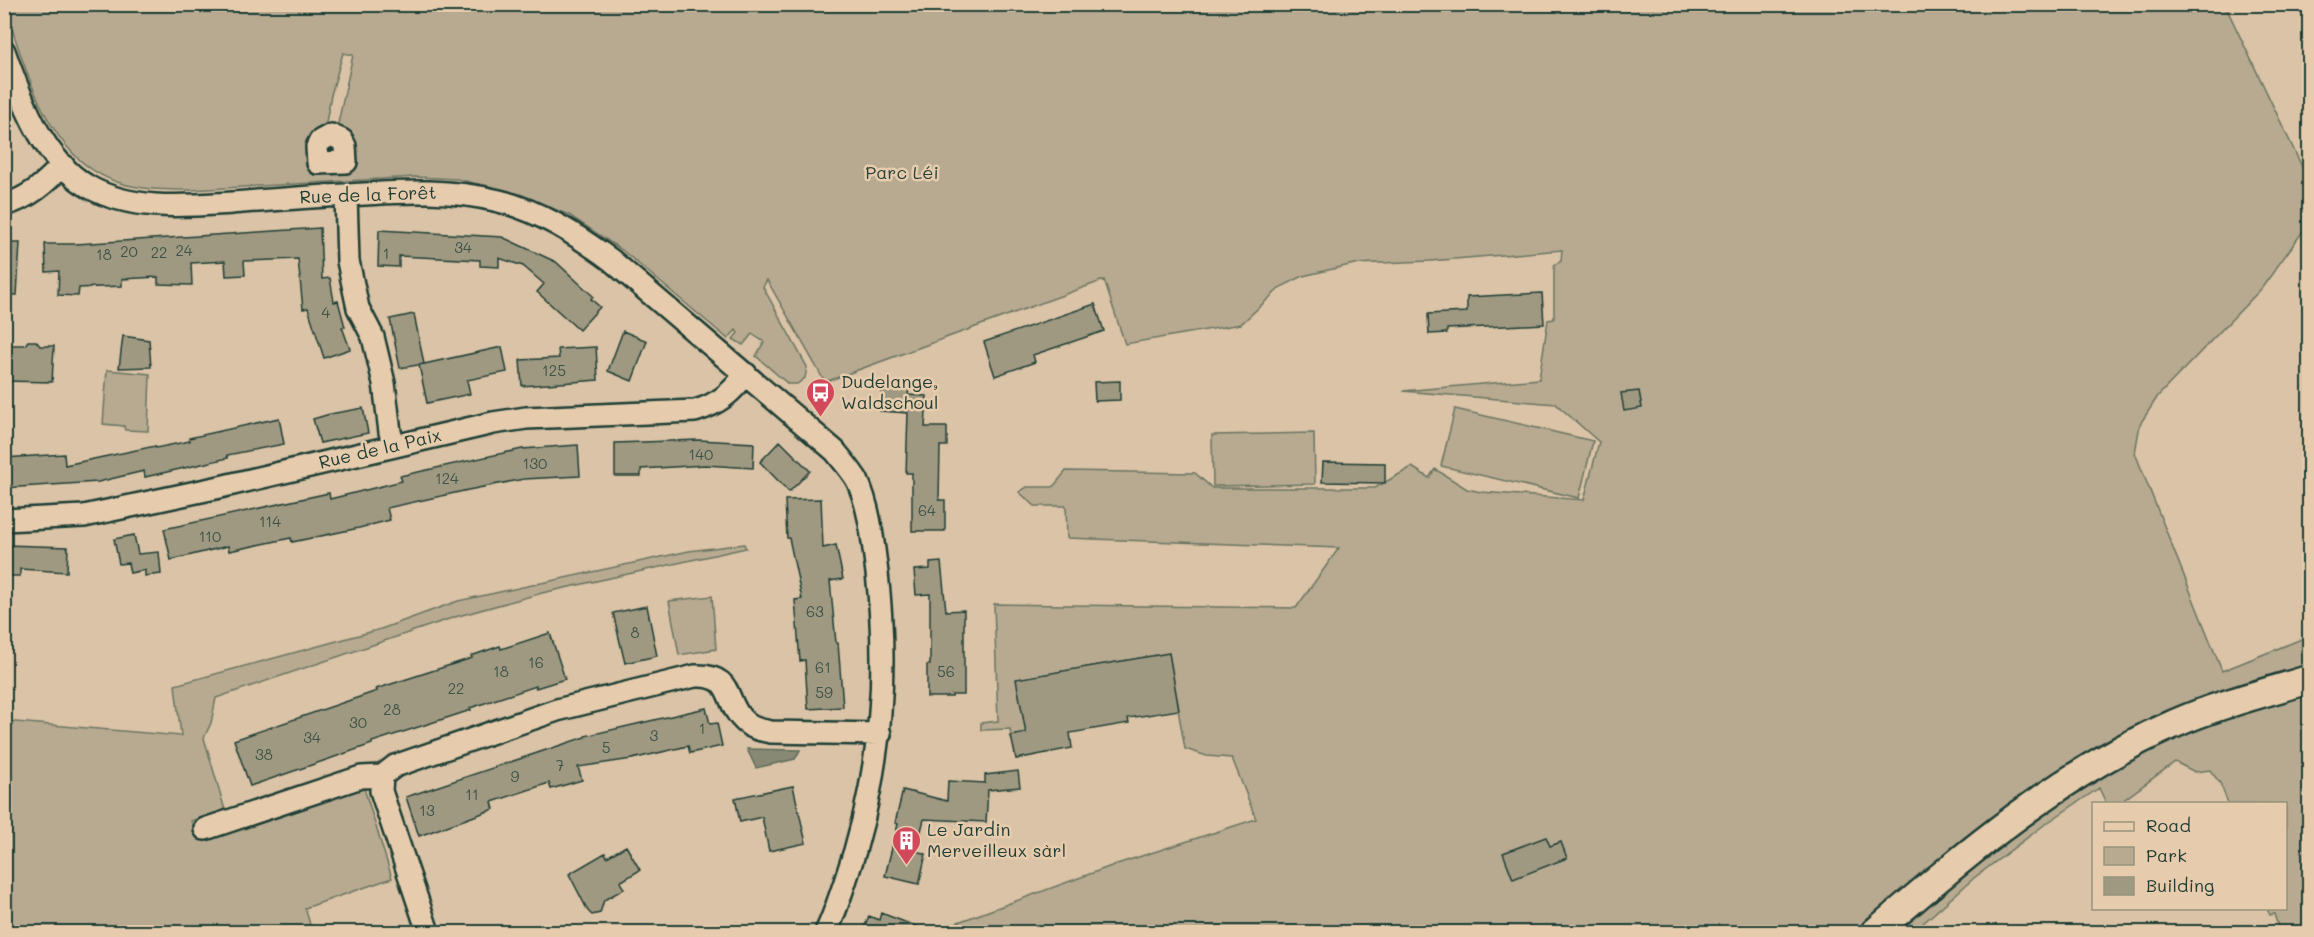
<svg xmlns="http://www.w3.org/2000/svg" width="2314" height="937" viewBox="0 0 2314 937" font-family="Mali,sans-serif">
<rect width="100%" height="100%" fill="#dac3a6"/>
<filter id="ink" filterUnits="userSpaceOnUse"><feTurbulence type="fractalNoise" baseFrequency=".0167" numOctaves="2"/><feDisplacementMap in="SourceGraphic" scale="12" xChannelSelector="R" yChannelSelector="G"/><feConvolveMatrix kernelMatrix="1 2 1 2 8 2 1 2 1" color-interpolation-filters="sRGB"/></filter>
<g filter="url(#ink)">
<path fill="#b7aa91" stroke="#6b7462" stroke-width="1.5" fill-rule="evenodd" d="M 4,5 L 2225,5 L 2305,173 L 2309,168 L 2309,223 L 2261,289 L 2158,396 L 2140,424 L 2135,453 L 2222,671 L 2309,636 L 2309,932 L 2280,932 L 2274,914 L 2270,915 L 2267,909 L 2286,908 L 2286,804 L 2228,803 L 2220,783 L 2210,770 L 2195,772 L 2175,762 L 2125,799 L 2124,803 L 2106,803 L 2099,788 L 2044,825 L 1974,878 L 1913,932 L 931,932 L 1117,864 L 1256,819 L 1232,758 L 1207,756 L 1185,749 L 1168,653 L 1017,679 L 1026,733 L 1011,736 L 1010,729 L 981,730 L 981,723 L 998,721 L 994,604 L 1296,608 L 1339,548 L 1067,538 L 1066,506 L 1035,506 L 1019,492 L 1027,487 L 1053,487 L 1066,471 L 1195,473 L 1212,488 L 1375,488 L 1412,467 L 1429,478 L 1435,469 L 1467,489 L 1481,492 L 1584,500 L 1599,442 L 1556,404 L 1403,391 L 1539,379 L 1548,320 L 1554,319 L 1554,265 L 1561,261 L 1562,250 L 1430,261 L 1354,264 L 1303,276 L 1281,287 L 1241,324 L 1125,344 L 1104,280 L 825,382 L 767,280 L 763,287 L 807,367 L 805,378 L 797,384 L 788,384 L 756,356 L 764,342 L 752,334 L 743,345 L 733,339 L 738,333 L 736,330 L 728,339 L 622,250 L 569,215 L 508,191 L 457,179 L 415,177 L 191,190 C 168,190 145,190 123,184 C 47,163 27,70 4,5 ZM 343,53 L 353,55 L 337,128 L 325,128 L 331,95 Z
M 107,370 L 150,374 L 148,431 L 125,430 L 124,426 L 103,424 Z
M 1455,409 L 1593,441 L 1579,498 L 1441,466 Z
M 1314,433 L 1315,484 L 1213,486 L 1212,435 Z
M 744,544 L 746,548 L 542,593 L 455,617 L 216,698 L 211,723 L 204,738 L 225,810 L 191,821 L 198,840 L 363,785 L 392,878 L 305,908 L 310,924 L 291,932 L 5,932 L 4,721 L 181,736 L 175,685 L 381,629 L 458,601 L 689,551 Z
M 712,596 L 716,649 L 679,655 L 669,601 Z"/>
<path fill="#888974" stroke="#5e6b5a" stroke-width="1.5" d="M 747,749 L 800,750 L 795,759 L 756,768 Z"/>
<path fill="#a09982" stroke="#1f3d34" stroke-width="1.5" d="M 320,228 L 322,279 L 330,278 L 334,302 L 338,301 L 345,327 L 342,327 L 350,349 L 324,358 L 308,308 L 303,309 L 298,259 L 244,261 L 245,275 L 226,276 L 225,261 L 191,263 L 192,285 L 158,284 L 158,277 L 122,279 L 122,286 L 79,288 L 78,296 L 58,295 L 59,271 L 46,272 L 45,244 L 76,244 Z
M 379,230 L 502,237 L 556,262 L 593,296 L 591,299 L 600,307 L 579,330 L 537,292 L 544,284 L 523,266 L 499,258 L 499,267 L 480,266 L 480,260 L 399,256 L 399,267 L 378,266 Z
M 4,243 L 20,243 L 17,295 L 4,295 Z
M 1542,293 L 1544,324 L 1447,329 L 1447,333 L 1429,334 L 1428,314 L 1467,312 L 1467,297 Z
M 1095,304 L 1104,331 L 1033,355 L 1035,362 L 995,376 L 984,342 Z
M 414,314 L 424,364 L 502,347 L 507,372 L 467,380 L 470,394 L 427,403 L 419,365 L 424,364 L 400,368 L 390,319 Z
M 623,331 L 647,341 L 632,381 L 608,371 Z
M 123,336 L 149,340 L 151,367 L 119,368 Z
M 28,341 L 36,341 L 40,346 L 54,346 L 52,382 L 4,381 L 4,345 L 25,345 Z
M 596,347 L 598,380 L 522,386 L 520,360 L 559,358 L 558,349 Z
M 1120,381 L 1120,400 L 1095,401 L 1094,382 Z
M 882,387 L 909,389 L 908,395 L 927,396 L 925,427 L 947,427 L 947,446 L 940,446 L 939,500 L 945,500 L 945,531 L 912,531 L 912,473 L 906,473 L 908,413 L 880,411 Z
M 1639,391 L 1642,408 L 1624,411 L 1621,393 Z
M 363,408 L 368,433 L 320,443 L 313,419 L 330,414 Z
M 279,418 L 284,444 L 227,455 L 228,458 L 145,477 L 144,471 L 98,482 L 4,488 L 4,458 L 64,454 L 65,465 L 155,446 L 156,448 L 190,441 L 189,438 Z
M 699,440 L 754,443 L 753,468 L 705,465 L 641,469 L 641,476 L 615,476 L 615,443 Z
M 780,441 L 810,471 L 789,492 L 760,462 Z
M 578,445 L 580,476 L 524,479 L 468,490 L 387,508 L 390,520 L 359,528 L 292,542 L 291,538 L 229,551 L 228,546 L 171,560 L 164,529 L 329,493 L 330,499 L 402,481 L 400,476 L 522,449 Z
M 1323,462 L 1385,463 L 1385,483 L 1322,482 Z
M 821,499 L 823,548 L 836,545 L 843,579 L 830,581 L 836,643 L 838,643 L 843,707 L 808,709 L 805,660 L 800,661 L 795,600 L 802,599 L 789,538 L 787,538 L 785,500 Z
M 134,535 L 138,554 L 159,552 L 161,574 L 145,576 L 145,570 L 130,573 L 128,563 L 119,564 L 114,539 Z
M 4,545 L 68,547 L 67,572 L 20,569 L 20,576 L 4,576 Z
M 941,562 L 946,611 L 964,610 L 964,695 L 952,695 L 952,697 L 927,697 L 927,665 L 930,665 L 930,594 L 916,595 L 914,570 L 930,569 L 930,563 Z
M 647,606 L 657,656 L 625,663 L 613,613 Z
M 550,633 L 565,679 L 536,688 L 536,686 L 470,708 L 471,710 L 372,742 L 372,744 L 329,759 L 250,786 L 234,740 L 377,691 L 376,689 L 472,658 L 471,656 L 500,646 L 501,649 Z
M 1169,653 L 1179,710 L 1128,718 L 1129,723 L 1070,733 L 1072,748 L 1016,759 L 1011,736 L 1026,733 L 1016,679 Z
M 706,708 L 710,724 L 717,723 L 722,746 L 690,753 L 688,746 L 632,759 L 578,767 L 582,780 L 551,789 L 549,783 L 492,802 L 494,809 L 419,836 L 406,797 L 585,737 L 585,736 Z
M 1018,771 L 1020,787 L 988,790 L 986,822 L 924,819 L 916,851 L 926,854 L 919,884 L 885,876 L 898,824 L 895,823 L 903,790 L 947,801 L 948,781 L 985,783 L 985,775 Z
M 793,786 L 806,843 L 769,851 L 762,817 L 740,822 L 735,798 Z
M 1546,837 L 1550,846 L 1561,842 L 1567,858 L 1513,879 L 1503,853 Z
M 626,846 L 640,870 L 620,882 L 624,889 L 604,900 L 600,913 L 592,915 L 588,911 L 569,874 L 605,853 L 607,857 Z
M 881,913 L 929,931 L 929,933 L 862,933 L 869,916 L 879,920 Z"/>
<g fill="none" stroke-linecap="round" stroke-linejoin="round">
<defs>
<path id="minor" d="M 4,51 C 21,99 43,161 89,187 C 132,211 185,206 232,203 C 270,200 307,197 345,195 C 401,192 443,188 499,201 C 540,211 577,235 611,260 L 835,451 C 842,460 851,470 857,480 C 870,508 873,542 877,573 C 889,678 880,781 845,882 C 839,899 834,916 826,932
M 331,135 L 342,140 L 345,146 L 346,162 L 318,163 L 317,147 L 320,141 Z
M 346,195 L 348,261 L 358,308 L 373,337 L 384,383 L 390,432 L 394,446
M 4,205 C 30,198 45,183 63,165
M 4,520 L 84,516 L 220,487 L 493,423 L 526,418 L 695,411 C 719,404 731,393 746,374
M 205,829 L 361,777 L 382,776
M 428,932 L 381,791 L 382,776 L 395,766 L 557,710 L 695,676 C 736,674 723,703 745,722 C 753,729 761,730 771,732 L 880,734"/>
<path id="major" d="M 1875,932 C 1968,852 2062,772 2176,723 C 2219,704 2265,693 2310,679"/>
</defs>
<use href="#minor" stroke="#1f3d34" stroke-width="26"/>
<use href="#major" stroke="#1f3d34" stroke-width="32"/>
<use href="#minor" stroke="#e6ccad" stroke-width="21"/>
<use href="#major" stroke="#e6ccad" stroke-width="27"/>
</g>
</g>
<defs>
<symbol id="bus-pin" viewBox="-11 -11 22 30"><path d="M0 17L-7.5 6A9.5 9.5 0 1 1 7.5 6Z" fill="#d1495b" stroke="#e6ccad"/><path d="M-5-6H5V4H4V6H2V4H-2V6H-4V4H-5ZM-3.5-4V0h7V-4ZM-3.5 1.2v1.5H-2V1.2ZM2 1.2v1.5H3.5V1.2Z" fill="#fff"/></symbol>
<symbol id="building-pin" viewBox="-11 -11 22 30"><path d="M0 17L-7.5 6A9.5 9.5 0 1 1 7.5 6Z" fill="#d1495b" stroke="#e6ccad"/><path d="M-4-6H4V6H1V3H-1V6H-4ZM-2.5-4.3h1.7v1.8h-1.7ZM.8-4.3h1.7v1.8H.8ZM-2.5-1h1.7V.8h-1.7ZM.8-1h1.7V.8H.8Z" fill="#fff"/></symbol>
</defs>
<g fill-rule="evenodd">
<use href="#bus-pin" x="804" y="376" width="33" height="45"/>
<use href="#building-pin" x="890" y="824" width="33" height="45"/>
</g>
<g text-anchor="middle" stroke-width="5" stroke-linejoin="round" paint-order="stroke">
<g font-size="15" fill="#3f5448">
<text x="463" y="253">34</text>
<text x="184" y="256">24</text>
<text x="129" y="257">20</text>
<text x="159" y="258">22</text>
<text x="386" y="259">1</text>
<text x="104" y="260">18</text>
<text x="326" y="318">4</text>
<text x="554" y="376">125</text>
<text x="701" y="460">140</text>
<text x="535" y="469">130</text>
<text x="447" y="484">124</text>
<text x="927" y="516">64</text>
<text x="270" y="527">114</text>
<text x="210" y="542">110</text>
<text x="815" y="617">63</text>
<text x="635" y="638">8</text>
<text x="536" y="668">16</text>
<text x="823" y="673">61</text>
<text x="501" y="677">18</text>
<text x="946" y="677">56</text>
<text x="456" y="694">22</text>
<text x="824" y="698">59</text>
<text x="392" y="715">28</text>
<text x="358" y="728">30</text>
<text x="702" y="734">1</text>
<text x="654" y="741">3</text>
<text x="312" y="743">34</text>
<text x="606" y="753">5</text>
<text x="264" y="760">38</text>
<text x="560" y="771">7</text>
<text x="515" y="782">9</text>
<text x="472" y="800">11</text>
<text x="427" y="816">13</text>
</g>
<g font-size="18" fill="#274239" stroke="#e6ccad">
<text x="902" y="179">Parc Léi</text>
</g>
<g font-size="18" fill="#1f3d34" stroke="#e6ccad">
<text transform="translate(368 195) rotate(-2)" y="6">Rue de la Forêt</text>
<text transform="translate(380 449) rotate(-13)" y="6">Rue de la Paix</text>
</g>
<g font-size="18" fill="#1f3d34" stroke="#e6ccad" text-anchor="start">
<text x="841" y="388">Dudelange,<tspan x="841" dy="21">Waldschoul</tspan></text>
<text x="927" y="836">Le Jardin<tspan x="927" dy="21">Merveilleux sàrl</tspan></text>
</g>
</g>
<rect width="2314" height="937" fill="none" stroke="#e6ccad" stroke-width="24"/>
<rect x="12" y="12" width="2290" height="913" fill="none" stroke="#1f3d34" stroke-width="2" filter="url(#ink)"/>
<rect x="2092" y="802" width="195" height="108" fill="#e6ccad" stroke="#96937d" stroke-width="1.5"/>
<rect x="2104" y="822" width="30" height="9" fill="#e6ccad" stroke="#96937d" stroke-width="1.5"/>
<text x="2146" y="832" font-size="18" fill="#1f3d34">Road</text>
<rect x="2104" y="847" width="30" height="18" fill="#b7aa91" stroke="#96937d" stroke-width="1.5"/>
<text x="2146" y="862" font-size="18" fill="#1f3d34">Park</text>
<rect x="2104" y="877" width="30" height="18" fill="#a09982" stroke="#96937d" stroke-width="1.5"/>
<text x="2146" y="892" font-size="18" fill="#1f3d34">Building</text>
</svg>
